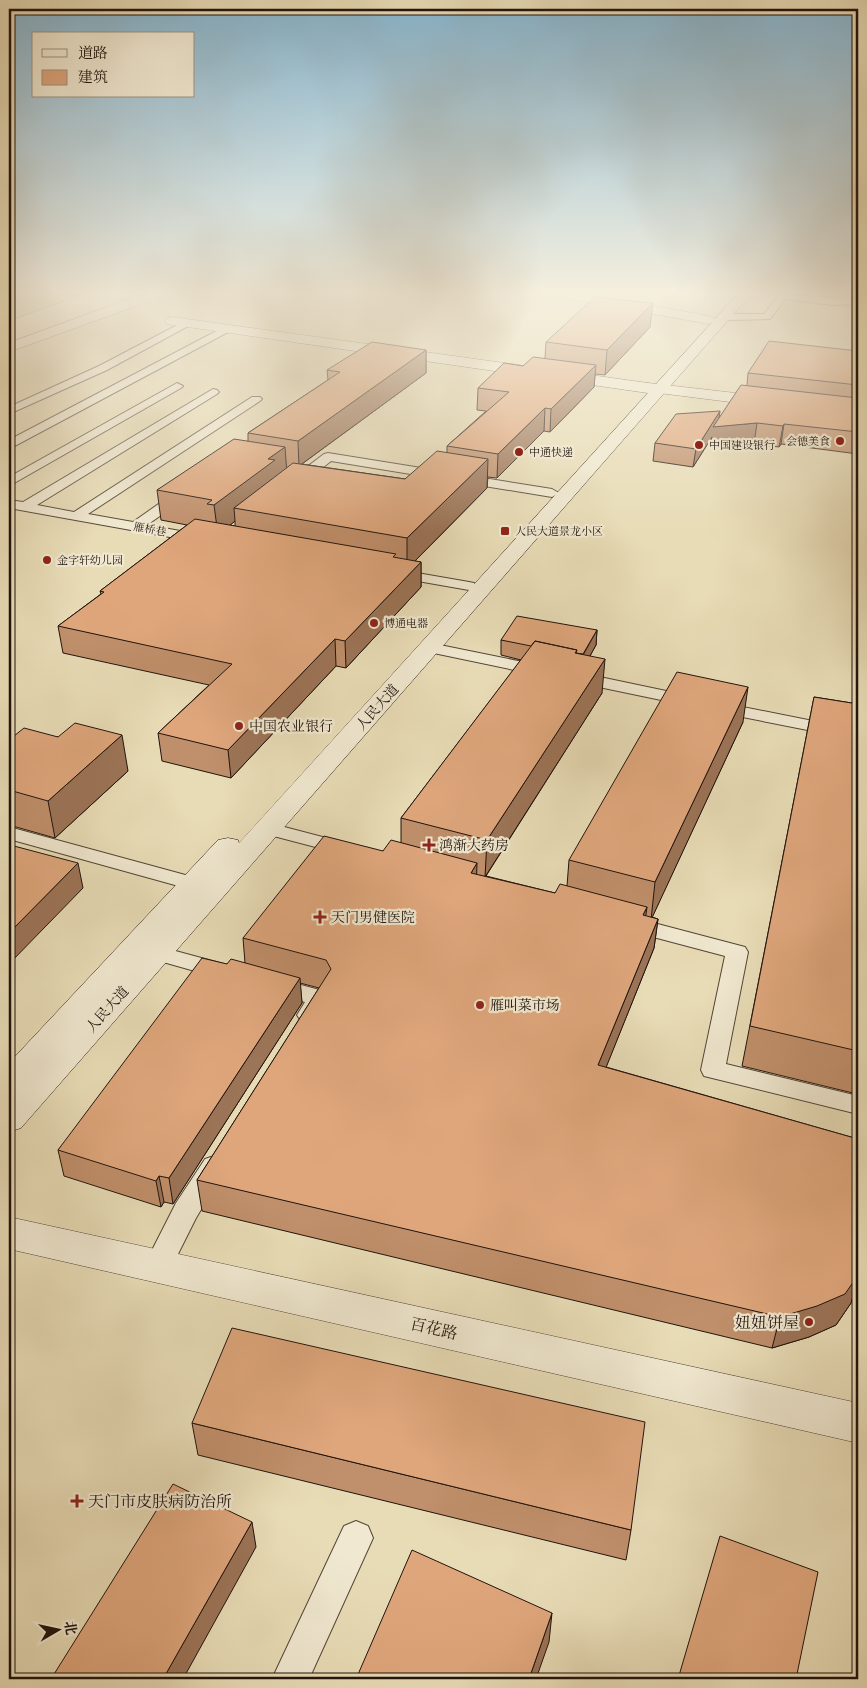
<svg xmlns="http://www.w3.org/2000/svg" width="867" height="1688" viewBox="0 0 867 1688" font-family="'IM FELL English','Noto Serif SC',serif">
<rect width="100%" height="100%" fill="#e8dcb6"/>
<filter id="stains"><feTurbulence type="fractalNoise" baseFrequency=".004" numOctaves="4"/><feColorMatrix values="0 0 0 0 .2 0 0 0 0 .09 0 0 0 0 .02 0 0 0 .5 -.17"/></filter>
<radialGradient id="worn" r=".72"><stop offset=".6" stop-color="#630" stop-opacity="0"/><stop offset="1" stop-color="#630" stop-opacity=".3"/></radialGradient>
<path fill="#b3c190" stroke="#6a6a4e" d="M 9,295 L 80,295 L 9,321 Z"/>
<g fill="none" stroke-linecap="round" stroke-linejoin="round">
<defs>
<path id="service" d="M 776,295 C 803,295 830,299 858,298 L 858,304 L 832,305 L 786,299 L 770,319 L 725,320 L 720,317 L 725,314 L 764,314 L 778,297 Z
M 187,320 L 192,323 L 190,325 L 107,370 L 9,414 L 9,407 L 99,366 Z
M 226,326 L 231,329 L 230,331 L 9,449 L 9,440 Z
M 177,383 L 183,386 L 181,388 L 9,486 L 9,477 Z
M 213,389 L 217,390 L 219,392 L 217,394 L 37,505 L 74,512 L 252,397 L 260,397 L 262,399 L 260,401 L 88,514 L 133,522 L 177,491 L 182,490 L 189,494 L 187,497 L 147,525 L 208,536 L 210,539 L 208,542 L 203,543 L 9,508 L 9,500 L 23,502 Z
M 328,453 L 552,489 L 559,493 L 552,497 L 331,461 L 301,485 L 291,485 L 290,482 L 291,479 L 324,454 Z
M 394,569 L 469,582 L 474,583 L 476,586 L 474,589 L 469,590 L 389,576 L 387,573 L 389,570 Z
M 430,643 L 543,666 L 549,667 L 551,671 L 549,675 L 543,676 L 424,651 L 422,648 L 424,645 Z
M 576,672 L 690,696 L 696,697 L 699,701 L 696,705 L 690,706 L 570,681 L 568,677 L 570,673 Z
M 718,702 L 858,730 L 858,740 L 712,711 L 709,707 L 712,703 Z
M 269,823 L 353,845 L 356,849 L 353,853 L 346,855 L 262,833 L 259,829 L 262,825 Z
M 9,827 L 200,879 L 203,884 L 200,889 L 193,890 L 9,839 Z
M 631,917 L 745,947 L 748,952 L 726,1064 L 858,1096 L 858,1114 L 704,1076 L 701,1070 L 725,956 L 623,929 L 620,924 L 623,919 Z
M 157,946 L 231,966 L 234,971 L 231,976 L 223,979 L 149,958 L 146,953 L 149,948 Z
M 275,978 L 327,992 L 331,998 L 317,1021 L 309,1023 L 301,1021 L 297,1015 L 305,1002 L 267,992 L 264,986 L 267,980 Z
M 214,1156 L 223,1159 L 227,1166 L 196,1218 L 168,1274 L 158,1278 L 148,1274 L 144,1266 L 176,1203 L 205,1159 Z
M 356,1521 L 368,1526 L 373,1538 L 309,1679 L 272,1679 L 344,1526 Z"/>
<path id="minor" d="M 140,295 L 159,295 L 158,298 L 9,352 L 9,343 Z
M 564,295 L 594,295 L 709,316 L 716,320 L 709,324 L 570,299 Z
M 172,317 L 648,383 L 653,385 L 656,388 L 653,391 L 648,393 L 167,324 L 165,321 L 167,318 Z
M 9,1217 L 858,1403 L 858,1443 L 9,1249 Z"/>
<path id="tertiary" d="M 648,383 L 770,397 L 776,399 L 778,402 L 776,405 L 770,407 L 643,391 L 640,388 L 643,385 Z"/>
<path id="secondary" d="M 737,295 L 750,295 L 21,1128 L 9,1132 L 9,1063 L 218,840 L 228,838 L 238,840 L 239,843 Z"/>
</defs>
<use href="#service" stroke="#524537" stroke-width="2"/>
<use href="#minor" stroke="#524537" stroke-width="1"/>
<use href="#tertiary" stroke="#524537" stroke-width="1"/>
<use href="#secondary" stroke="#20130d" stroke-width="1"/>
<use href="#service" fill="#f0e8d0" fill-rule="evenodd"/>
<use href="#minor" fill="#f0e8d0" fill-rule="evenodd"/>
<use href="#tertiary" fill="#f0e8d0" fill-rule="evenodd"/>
<use href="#secondary" fill="#f0e8d0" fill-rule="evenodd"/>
</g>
<path fill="#c08f6b" stroke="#20130d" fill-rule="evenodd" d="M 650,327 L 605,375 L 595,374 L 594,387 L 550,432 L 544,431 L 497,478 L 488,477 L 487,488 L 415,561 L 421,562 L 421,587 L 346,668 L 336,666 L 231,778 L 162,761 L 158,733 L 209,685 L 63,653 L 58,626 L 101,594 L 100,591 L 187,525 L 161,520 L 157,490 L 248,441 L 248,433 L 328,380 L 327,370 L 426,350 L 426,373 L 302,464 L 405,479 L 447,453 L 447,446 L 486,411 L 477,410 L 478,388 L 523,366 L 545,358 L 546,342 ZM 235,521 L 235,526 L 230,525 Z
M 858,351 L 858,454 L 781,444 L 779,447 L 754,444 L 711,447 L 712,437 L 693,467 L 653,461 L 655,443 L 719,418 L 747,385 L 748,373 Z
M 597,630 L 596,645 L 590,656 L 602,693 L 486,876 L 555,893 L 567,886 L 569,860 L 743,722 L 652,917 L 658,919 L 654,948 L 606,1067 L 858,1139 L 858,1280 L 851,1303 L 836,1325 L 809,1337 L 772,1348 L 202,1211 L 197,1180 L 319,988 L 300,983 L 302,1003 L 173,1204 L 164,1202 L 161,1207 L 64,1176 L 58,1150 L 227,964 L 245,963 L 243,938 L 383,851 L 401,843 L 401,818 L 521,660 L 501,655 L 501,640 Z
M 814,697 L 858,704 L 858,1089 L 857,1094 L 742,1066 Z
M 58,737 L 128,771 L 55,838 L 9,825 L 9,740 Z
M 192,1423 L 631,1530 L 626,1560 L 198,1455 Z"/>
<path fill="#9c7457" stroke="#20130d" d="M 653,303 L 650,327 L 605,375 L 607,350 Z
M 426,350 L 426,373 L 299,466 L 298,441 Z
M 596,365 L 594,387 L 550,432 L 551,409 Z
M 545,408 L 544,431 L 497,478 L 498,454 Z
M 720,411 L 718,426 L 757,423 L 754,444 L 711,447 L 712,437 L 693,467 L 696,449 Z
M 784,424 L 781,444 L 779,447 L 783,426 Z
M 285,447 L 287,475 L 234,508 L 235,521 L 218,535 L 214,505 L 268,459 Z
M 488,459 L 487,488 L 407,569 L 407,538 Z
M 421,562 L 421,587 L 346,668 L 345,641 Z
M 597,630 L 596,645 L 581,672 L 582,657 Z
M 335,639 L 336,666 L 231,778 L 228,750 Z
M 605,659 L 602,693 L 485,877 L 487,840 Z
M 748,687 L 743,722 L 651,920 L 655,882 Z
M 122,735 L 128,771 L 55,838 L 48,801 Z
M 78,863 L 83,888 L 9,964 L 9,933 Z
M 477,863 L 476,892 L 471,873 Z
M 647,907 L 643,936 L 643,915 Z
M 658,919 L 654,948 L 595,1095 L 598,1065 Z
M 300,978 L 302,1003 L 173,1204 L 169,1178 Z
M 159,1176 L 164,1202 L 161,1207 L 156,1181 Z
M 858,1275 L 858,1280 L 851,1303 L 836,1325 L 809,1337 L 772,1348 L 780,1317 Z
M 252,1522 L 256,1547 L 183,1679 L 163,1679 Z
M 552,1613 L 549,1642 L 536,1679 L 529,1679 Z"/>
<path fill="#dfa67c" stroke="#20130d" d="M 595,297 L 653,303 L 607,350 L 546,342 Z
M 769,341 L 858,351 L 858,385 L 748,373 Z
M 372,342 L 426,350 L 298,441 L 248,433 L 340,372 L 327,370 Z
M 533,357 L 596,365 L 551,409 L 545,408 L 498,454 L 447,446 L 509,392 L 478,388 L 504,363 L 523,366 Z
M 741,385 L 858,398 L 858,432 L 784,424 L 783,426 L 757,423 L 713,427 Z
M 720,411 L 696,449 L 655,443 L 676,414 Z
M 234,439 L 285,447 L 268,459 L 275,460 L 214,505 L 207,504 L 212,500 L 157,490 Z
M 437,451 L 488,459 L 407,538 L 234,508 L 293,463 L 405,479 Z
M 195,519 L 396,554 L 393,557 L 421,562 L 345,641 L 335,639 L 228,750 L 158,733 L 232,664 L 58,626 L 104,592 L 100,591 Z
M 517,616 L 597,630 L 583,654 L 576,653 L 577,650 L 535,641 L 531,646 L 501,640 Z
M 535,641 L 577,650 L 575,653 L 605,659 L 487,840 L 401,818 Z
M 677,672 L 748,687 L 655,882 L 569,860 Z
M 814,697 L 858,704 L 858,1051 L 750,1026 Z
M 75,723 L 122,735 L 48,801 L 9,790 L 9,779 L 11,776 L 9,776 L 9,740 L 24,728 L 58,737 Z
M 324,836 L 383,851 L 391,840 L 477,863 L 471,873 L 555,893 L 560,884 L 647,907 L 643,915 L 658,919 L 598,1065 L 858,1139 L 858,1275 L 845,1294 L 817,1306 L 780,1317 L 197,1180 L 331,969 L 326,960 L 243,938 Z
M 14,846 L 78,863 L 9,933 L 9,851 Z
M 202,958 L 227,964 L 231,959 L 300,978 L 169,1178 L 159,1176 L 156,1181 L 58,1150 Z
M 232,1328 L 645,1422 L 631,1530 L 192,1423 Z
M 173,1484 L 252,1522 L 163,1679 L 51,1679 Z
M 720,1536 L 818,1572 L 796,1679 L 678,1679 Z
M 412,1550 L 552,1613 L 529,1679 L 356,1679 Z"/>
<linearGradient id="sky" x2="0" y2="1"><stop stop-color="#87b7d2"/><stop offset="0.55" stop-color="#f5efde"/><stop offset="1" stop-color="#f5efde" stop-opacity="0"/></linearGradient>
<rect width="867" height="532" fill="url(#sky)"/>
<g fill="#8f2418" stroke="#f0e8d0" stroke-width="2">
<circle cx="840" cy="441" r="5"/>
<circle cx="699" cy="445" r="5"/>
<circle cx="519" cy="452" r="5"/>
<rect x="500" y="526" width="10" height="10" rx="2.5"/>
<circle cx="47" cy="560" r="5"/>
<circle cx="374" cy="623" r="5"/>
<circle cx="239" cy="726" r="5"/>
<path d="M426.5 837.5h5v5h5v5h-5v5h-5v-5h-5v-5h5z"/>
<path d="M317.5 909.5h5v5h5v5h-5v5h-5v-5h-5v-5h5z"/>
<circle cx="480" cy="1005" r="5"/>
<circle cx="809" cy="1322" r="5"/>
<path d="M74.5 1493.5h5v5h5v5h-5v5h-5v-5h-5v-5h5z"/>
</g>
<g text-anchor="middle" stroke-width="4.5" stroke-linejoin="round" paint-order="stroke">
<g font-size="11" fill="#20130d" stroke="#f0e8d0" text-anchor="start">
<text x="830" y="445" text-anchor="end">会德美食</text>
<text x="709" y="449">中国建设银行</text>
<text x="529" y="456">中通快递</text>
<text x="515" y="535">人民大道景龙小区</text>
<text x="57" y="564">金字轩幼儿园</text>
<text x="384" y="627">博通电器</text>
</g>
<g font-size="11" fill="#20130d" stroke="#f0e8d0">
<text transform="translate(150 529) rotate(10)" y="4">雁桥巷</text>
</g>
<g font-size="14" fill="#20130d" stroke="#f0e8d0">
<text transform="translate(377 707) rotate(-48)" y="5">人民大道</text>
<text transform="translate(107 1009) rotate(-48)" y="5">人民大道</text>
</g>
<g font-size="14" fill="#20130d" stroke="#f0e8d0" text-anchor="start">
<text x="249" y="731">中国农业银行</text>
<text x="439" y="850">鸿渐大药房</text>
<text x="331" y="922">天门男健医院</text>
<text x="490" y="1010">雁叫菜市场</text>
</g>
<g font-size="16" fill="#20130d" stroke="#f0e8d0" text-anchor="end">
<text x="799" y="1328">妞妞饼屋</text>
<text x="88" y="1507" text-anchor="start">天门市皮肤病防治所</text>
</g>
<g font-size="16" fill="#20130d" stroke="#f0e8d0">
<text transform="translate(434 1328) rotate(13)" y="6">百花路</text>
</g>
</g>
<rect width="867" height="1688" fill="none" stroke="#e8dcb6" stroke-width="30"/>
<rect x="10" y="10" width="847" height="1668" fill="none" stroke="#20130d" stroke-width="2.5"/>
<rect x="15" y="15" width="837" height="1658" fill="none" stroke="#20130d"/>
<rect x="32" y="32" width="162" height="65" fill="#f0e8d0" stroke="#9d9382"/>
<rect x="42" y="49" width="25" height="8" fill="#f0e8d0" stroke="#9d9382"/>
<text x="78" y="58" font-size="15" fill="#20130d">道路</text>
<rect x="42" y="70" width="25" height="15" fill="#dfa67c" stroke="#9d9382"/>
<text x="78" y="82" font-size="15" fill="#20130d">建筑</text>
<g transform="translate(58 1630) rotate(81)" stroke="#f0e8d0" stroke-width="4" paint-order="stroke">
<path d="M0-4L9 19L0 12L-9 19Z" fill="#20130d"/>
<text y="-8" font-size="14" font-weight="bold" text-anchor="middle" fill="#20130d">北</text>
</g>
<rect width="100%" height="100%" filter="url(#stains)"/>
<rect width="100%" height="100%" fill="url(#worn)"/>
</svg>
